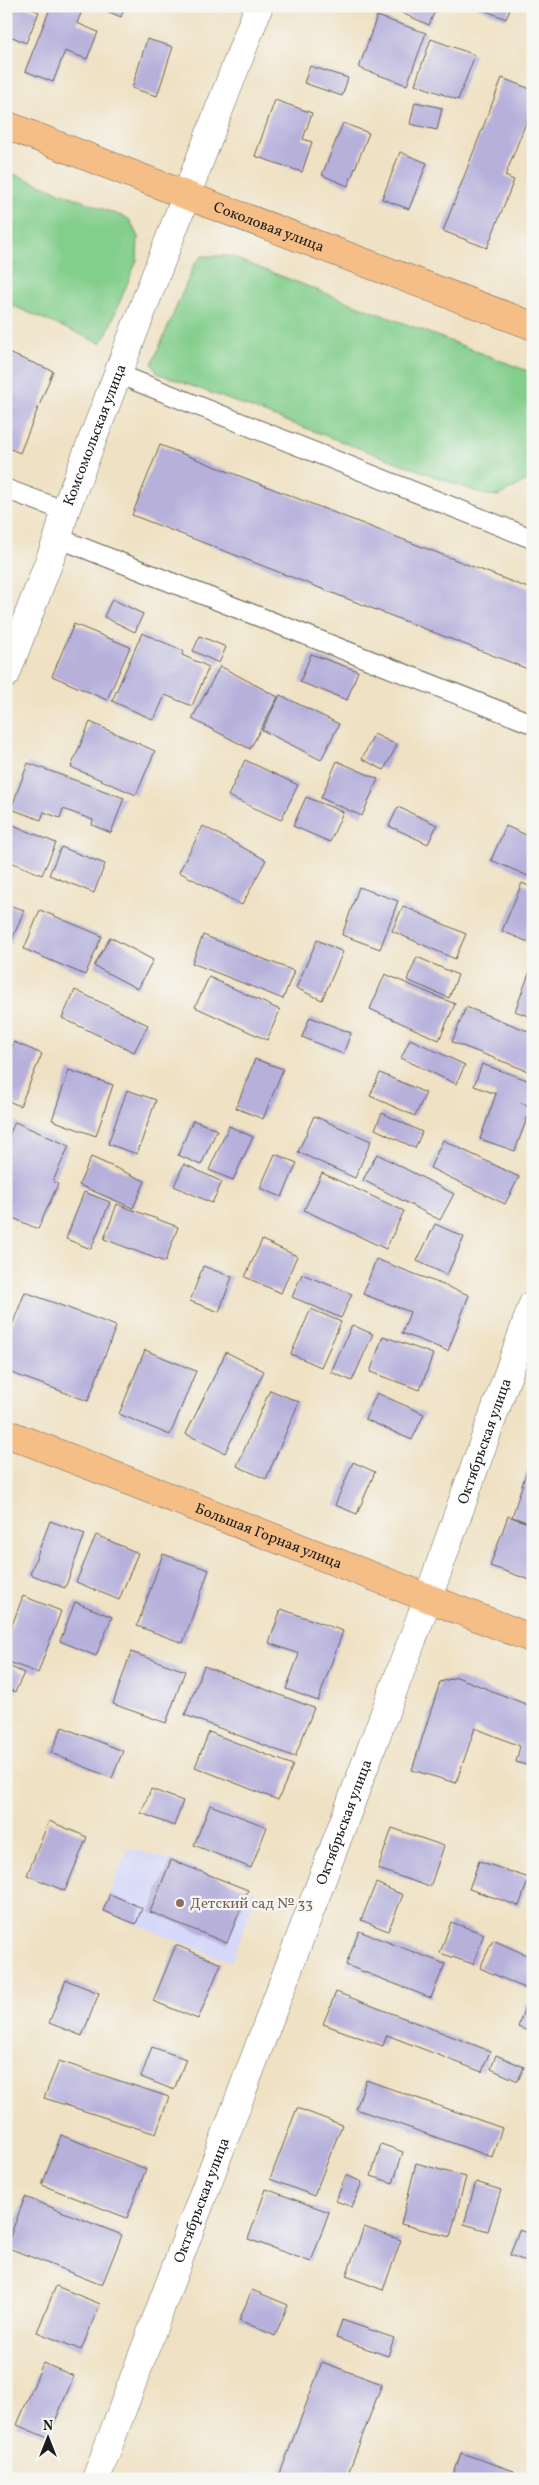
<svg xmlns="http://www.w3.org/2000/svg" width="539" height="2485" viewBox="0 0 539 2485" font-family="Vollkorn,serif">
<rect width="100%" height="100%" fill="#f6f6f2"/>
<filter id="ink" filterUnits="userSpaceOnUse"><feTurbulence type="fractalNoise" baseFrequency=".02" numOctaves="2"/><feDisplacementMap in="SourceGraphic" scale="10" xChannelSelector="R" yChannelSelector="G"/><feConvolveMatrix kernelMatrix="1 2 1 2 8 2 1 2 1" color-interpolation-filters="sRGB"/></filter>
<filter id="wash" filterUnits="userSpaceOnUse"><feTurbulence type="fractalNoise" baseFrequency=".0096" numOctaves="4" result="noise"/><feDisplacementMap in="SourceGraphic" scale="20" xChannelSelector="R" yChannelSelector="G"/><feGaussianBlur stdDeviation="1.12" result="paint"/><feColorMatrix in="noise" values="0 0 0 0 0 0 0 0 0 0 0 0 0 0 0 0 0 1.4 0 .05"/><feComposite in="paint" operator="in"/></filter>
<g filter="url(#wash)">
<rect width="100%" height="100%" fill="#efe1c3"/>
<path fill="#d5d8f9" d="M 128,1848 L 171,1860 L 258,1893 L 231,1962 L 103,1911 Z"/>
<path fill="#82ce8b" stroke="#4f7554" d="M 6,171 L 129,219 L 138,237 L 137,260 L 105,338 L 100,343 L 6,303 Z
M 202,256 L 229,256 L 533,373 L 533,478 L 498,496 L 485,495 L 157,373 L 152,364 L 195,263 Z"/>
<g id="blocks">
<path fill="#b6b0db" d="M 6,6 L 25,6 L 39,12 L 26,43 L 6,34 Z
M 51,6 L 84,6 L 77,23 L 98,32 L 87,59 L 65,51 L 53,82 L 25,71 Z
M 95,6 L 125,6 L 121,17 Z
M 405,6 L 437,6 L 429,25 L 402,13 Z
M 474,6 L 511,6 L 506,19 Z
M 377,16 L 426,33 L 407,85 L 359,68 Z
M 147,39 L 173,47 L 157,96 L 132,88 Z
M 431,39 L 475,55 L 458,100 L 415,84 Z
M 310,66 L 348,78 L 342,96 L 304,83 Z
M 502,78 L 533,90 L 533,105 L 505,176 L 514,180 L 487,248 L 443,231 Z
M 275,100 L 312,113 L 303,139 L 312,142 L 302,172 L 255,156 Z
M 415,102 L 442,108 L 437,130 L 410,124 Z
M 343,123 L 369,133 L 348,186 L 322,175 Z
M 400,152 L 427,163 L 409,209 L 382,199 Z
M 6,352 L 53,371 L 20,453 L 6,447 Z
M 160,445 L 533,590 L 533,671 L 132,515 Z
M 112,599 L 143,614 L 135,632 L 104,617 Z
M 74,624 L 130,647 L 107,700 L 52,676 Z
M 142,633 L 184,651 L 182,655 L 209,667 L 192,706 L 165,695 L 154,720 L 112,701 Z
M 200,636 L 226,647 L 219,663 L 193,651 Z
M 311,654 L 358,671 L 347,700 L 300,682 Z
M 220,666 L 278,697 L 250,749 L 192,719 Z
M 280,695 L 339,724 L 321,760 L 262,730 Z
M 90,722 L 155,751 L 136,795 L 71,767 Z
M 374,734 L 397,745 L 384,770 L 362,759 Z
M 245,760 L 298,785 L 281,820 L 228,796 Z
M 337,761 L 378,779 L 362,816 L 321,798 Z
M 28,763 L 124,798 L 111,833 L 92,825 L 93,820 L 63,809 L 60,818 L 44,812 L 41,820 L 11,809 Z
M 306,797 L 343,812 L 330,842 L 293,826 Z
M 398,807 L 437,825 L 428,844 L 389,826 Z
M 6,822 L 56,843 L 42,875 L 6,860 Z
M 203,826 L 266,860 L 242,905 L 179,872 Z
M 506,826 L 533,838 L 533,866 L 528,876 L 491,860 Z
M 61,847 L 105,864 L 94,893 L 49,875 Z
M 522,883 L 533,888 L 533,944 L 502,931 Z
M 359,887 L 398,901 L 380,949 L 342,935 Z
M 6,904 L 24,910 L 8,950 L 6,949 Z
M 403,906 L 466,934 L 455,959 L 392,931 Z
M 40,910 L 102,936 L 85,975 L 24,949 Z
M 203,935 L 294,971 L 283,999 L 192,963 Z
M 110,937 L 153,960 L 138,989 L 94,966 Z
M 317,940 L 343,952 L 322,1000 L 296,988 Z
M 417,957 L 458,975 L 449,998 L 407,980 Z
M 533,963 L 533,1018 L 515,1011 Z
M 385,974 L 455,1004 L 439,1040 L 370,1009 Z
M 209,977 L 280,1010 L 267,1040 L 195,1007 Z
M 75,990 L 148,1025 L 134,1052 L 62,1018 Z
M 466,1007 L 533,1033 L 533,1073 L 452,1042 Z
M 310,1017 L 351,1033 L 343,1054 L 302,1037 Z
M 410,1039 L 465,1065 L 456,1084 L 401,1058 Z
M 14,1042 L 42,1054 L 20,1106 L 6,1100 L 6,1060 Z
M 255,1059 L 283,1069 L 263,1119 L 236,1108 Z
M 482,1064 L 533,1082 L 531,1106 L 521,1103 L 531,1107 L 515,1151 L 480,1139 L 496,1094 L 474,1086 Z
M 69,1070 L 113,1085 L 96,1136 L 52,1120 Z
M 380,1073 L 426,1093 L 415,1116 L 370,1096 Z
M 127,1090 L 156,1100 L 137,1154 L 108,1144 Z
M 382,1113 L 422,1132 L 415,1148 L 375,1129 Z
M 314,1116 L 371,1141 L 355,1178 L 298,1152 Z
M 193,1120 L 217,1130 L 201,1165 L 178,1155 Z
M 15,1122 L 69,1146 L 53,1181 L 58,1184 L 38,1229 L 6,1215 L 6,1142 Z
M 229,1126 L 253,1137 L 233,1180 L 209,1170 Z
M 443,1140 L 519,1177 L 505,1204 L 430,1168 Z
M 275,1154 L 297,1163 L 282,1197 L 260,1188 Z
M 377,1154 L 454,1194 L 440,1220 L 363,1180 Z
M 91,1157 L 145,1181 L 133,1208 L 79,1185 Z
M 184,1164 L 222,1182 L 212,1203 L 174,1186 Z
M 322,1173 L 404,1211 L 386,1249 L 304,1210 Z
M 84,1192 L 110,1202 L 91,1249 L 66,1239 Z
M 117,1204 L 178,1227 L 165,1262 L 104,1239 Z
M 435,1224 L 464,1237 L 447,1275 L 417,1261 Z
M 262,1240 L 297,1256 L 281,1293 L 245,1277 Z
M 376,1259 L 469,1295 L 448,1351 L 402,1333 L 410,1312 L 363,1294 Z
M 203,1266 L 232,1277 L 219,1312 L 190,1301 Z
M 302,1274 L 352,1294 L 341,1318 L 292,1297 Z
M 25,1292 L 116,1326 L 88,1401 L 6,1371 L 6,1341 Z
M 311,1309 L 341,1322 L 321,1367 L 291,1354 Z
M 352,1325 L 373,1334 L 352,1381 L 331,1372 Z
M 383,1336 L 433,1354 L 420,1390 L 370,1372 Z
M 145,1350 L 196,1371 L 170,1435 L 119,1414 Z
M 226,1352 L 264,1371 L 225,1453 L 186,1434 Z
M 270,1390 L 299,1402 L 266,1479 L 237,1466 Z
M 377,1393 L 424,1414 L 412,1440 L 365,1419 Z
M 353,1462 L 375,1472 L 357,1514 L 335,1505 Z
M 527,1470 L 533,1472 L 533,1524 L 512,1517 Z
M 508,1516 L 533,1525 L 533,1581 L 490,1566 Z
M 50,1521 L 85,1534 L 65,1588 L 30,1574 Z
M 96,1535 L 138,1553 L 119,1600 L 76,1582 Z
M 163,1554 L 209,1570 L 183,1643 L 137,1626 Z
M 23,1596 L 61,1611 L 38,1673 L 6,1661 L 6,1641 Z
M 75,1602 L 112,1617 L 96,1656 L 60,1641 Z
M 281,1609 L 343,1631 L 318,1701 L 286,1689 L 299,1654 L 269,1643 Z
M 131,1652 L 185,1671 L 166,1723 L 113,1704 Z
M 6,1665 L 24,1673 L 15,1692 L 6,1688 Z
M 204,1666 L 314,1708 L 295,1757 L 185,1715 Z
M 457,1677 L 533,1707 L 533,1767 L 516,1762 L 520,1746 L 475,1728 L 456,1783 L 412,1770 L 440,1682 Z
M 62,1727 L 123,1751 L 112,1778 L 51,1753 Z
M 209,1732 L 293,1765 L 278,1800 L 195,1767 Z
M 151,1789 L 183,1801 L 174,1826 L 141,1813 Z
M 210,1805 L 267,1827 L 251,1868 L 194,1845 Z
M 49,1821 L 87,1837 L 65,1891 L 27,1875 Z
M 392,1828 L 444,1846 L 430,1887 L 378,1869 Z
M 171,1860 L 248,1890 L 227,1943 L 150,1912 Z
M 479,1861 L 529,1878 L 519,1906 L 469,1889 Z
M 376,1883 L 403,1895 L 388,1931 L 361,1920 Z
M 110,1894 L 142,1908 L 136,1924 L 103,1911 Z
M 451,1922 L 484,1934 L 473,1964 L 440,1953 Z
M 359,1931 L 445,1964 L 431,1998 L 346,1965 Z
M 493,1940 L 533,1958 L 533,1992 L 480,1968 Z
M 176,1945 L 221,1964 L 198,2019 L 153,2001 Z
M 66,1980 L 99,1993 L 82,2036 L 49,2023 Z
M 336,1992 L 490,2051 L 482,2072 L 387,2035 L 383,2046 L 323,2024 Z
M 526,2004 L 533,2006 L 533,2033 L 518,2027 Z
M 152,2047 L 186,2059 L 174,2090 L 141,2077 Z
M 496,2055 L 524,2067 L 518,2081 L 491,2069 Z
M 59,2061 L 169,2097 L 156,2134 L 44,2098 Z
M 366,2080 L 502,2128 L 492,2157 L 356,2109 Z
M 297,2108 L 342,2125 L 314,2196 L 270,2179 Z
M 61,2135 L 146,2169 L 127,2218 L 42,2185 Z
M 381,2144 L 403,2152 L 393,2183 L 371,2176 Z
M 416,2163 L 466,2177 L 450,2237 L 401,2224 Z
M 346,2175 L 362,2182 L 352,2207 L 336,2201 Z
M 476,2182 L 501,2190 L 488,2231 L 464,2224 Z
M 266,2189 L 329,2212 L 311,2262 L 248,2239 Z
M 25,2197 L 122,2235 L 102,2285 L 6,2247 Z
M 364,2227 L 401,2240 L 383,2290 L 346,2276 Z
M 519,2230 L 533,2235 L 533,2264 L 510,2255 Z
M 56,2286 L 100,2304 L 81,2350 L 37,2332 Z
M 252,2290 L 288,2305 L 275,2336 L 239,2320 Z
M 342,2320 L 394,2338 L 388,2356 L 336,2338 Z
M 322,2362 L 382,2384 L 346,2479 L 278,2479 Z
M 43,2363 L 74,2376 L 48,2438 L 17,2425 Z
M 461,2453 L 514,2471 L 511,2479 L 452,2479 Z"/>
</g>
</g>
<g filter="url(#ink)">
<use href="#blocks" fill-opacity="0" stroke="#666156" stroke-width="1"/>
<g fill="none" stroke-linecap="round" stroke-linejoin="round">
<defs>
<path id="lane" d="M 118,374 L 533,539
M 6,489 L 65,511
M 58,538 L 533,724"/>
<g id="street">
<path id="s1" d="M 6,674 L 58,538 L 65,511 L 259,6"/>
<path id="s2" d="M 96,2479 L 428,1598 L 533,1304"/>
</g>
<g id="primary">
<path id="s3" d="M 6,125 L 188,196 L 533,326"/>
<path id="s4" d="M 6,1433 L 533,1639"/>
</g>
</defs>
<use href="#lane" stroke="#666156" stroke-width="21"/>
<use href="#street" stroke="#666156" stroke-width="29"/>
<use href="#primary" stroke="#666156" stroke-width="29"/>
<use href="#lane" stroke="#fff" stroke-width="19"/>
<use href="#street" stroke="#fff" stroke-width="28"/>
<use href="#primary" stroke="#f6be87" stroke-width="28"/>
</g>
</g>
<circle fill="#8d6e63" stroke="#f6f6f2" stroke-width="2" cx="180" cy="1903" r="5"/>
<g text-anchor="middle" stroke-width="4.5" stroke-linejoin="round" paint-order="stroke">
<g font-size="15" fill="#1c1c1c" stroke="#f6f6f2">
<text dy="5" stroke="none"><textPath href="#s3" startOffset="282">Соколовая улица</textPath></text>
<text dy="5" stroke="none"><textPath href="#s1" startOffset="255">Комсомольская улица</textPath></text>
<text dy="5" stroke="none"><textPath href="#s2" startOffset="1108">Октябрьская улица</textPath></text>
<text dy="5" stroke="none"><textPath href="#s4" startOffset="282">Большая Горная улица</textPath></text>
<text dy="5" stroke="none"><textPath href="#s2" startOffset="702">Октябрьская улица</textPath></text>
<text dy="5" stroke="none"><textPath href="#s2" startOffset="298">Октябрьская улица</textPath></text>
</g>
<g font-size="15" fill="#785e54" stroke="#f6f6f2" text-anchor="start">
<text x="190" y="1908">Детский сад № 33</text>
</g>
</g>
<rect width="539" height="2485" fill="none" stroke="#f6f6f2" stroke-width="25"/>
<g transform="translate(48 2438)" stroke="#f6f6f2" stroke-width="4" paint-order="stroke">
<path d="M0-4L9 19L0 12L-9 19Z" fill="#1c1c1c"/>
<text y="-8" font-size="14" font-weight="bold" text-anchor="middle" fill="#1c1c1c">N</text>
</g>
</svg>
